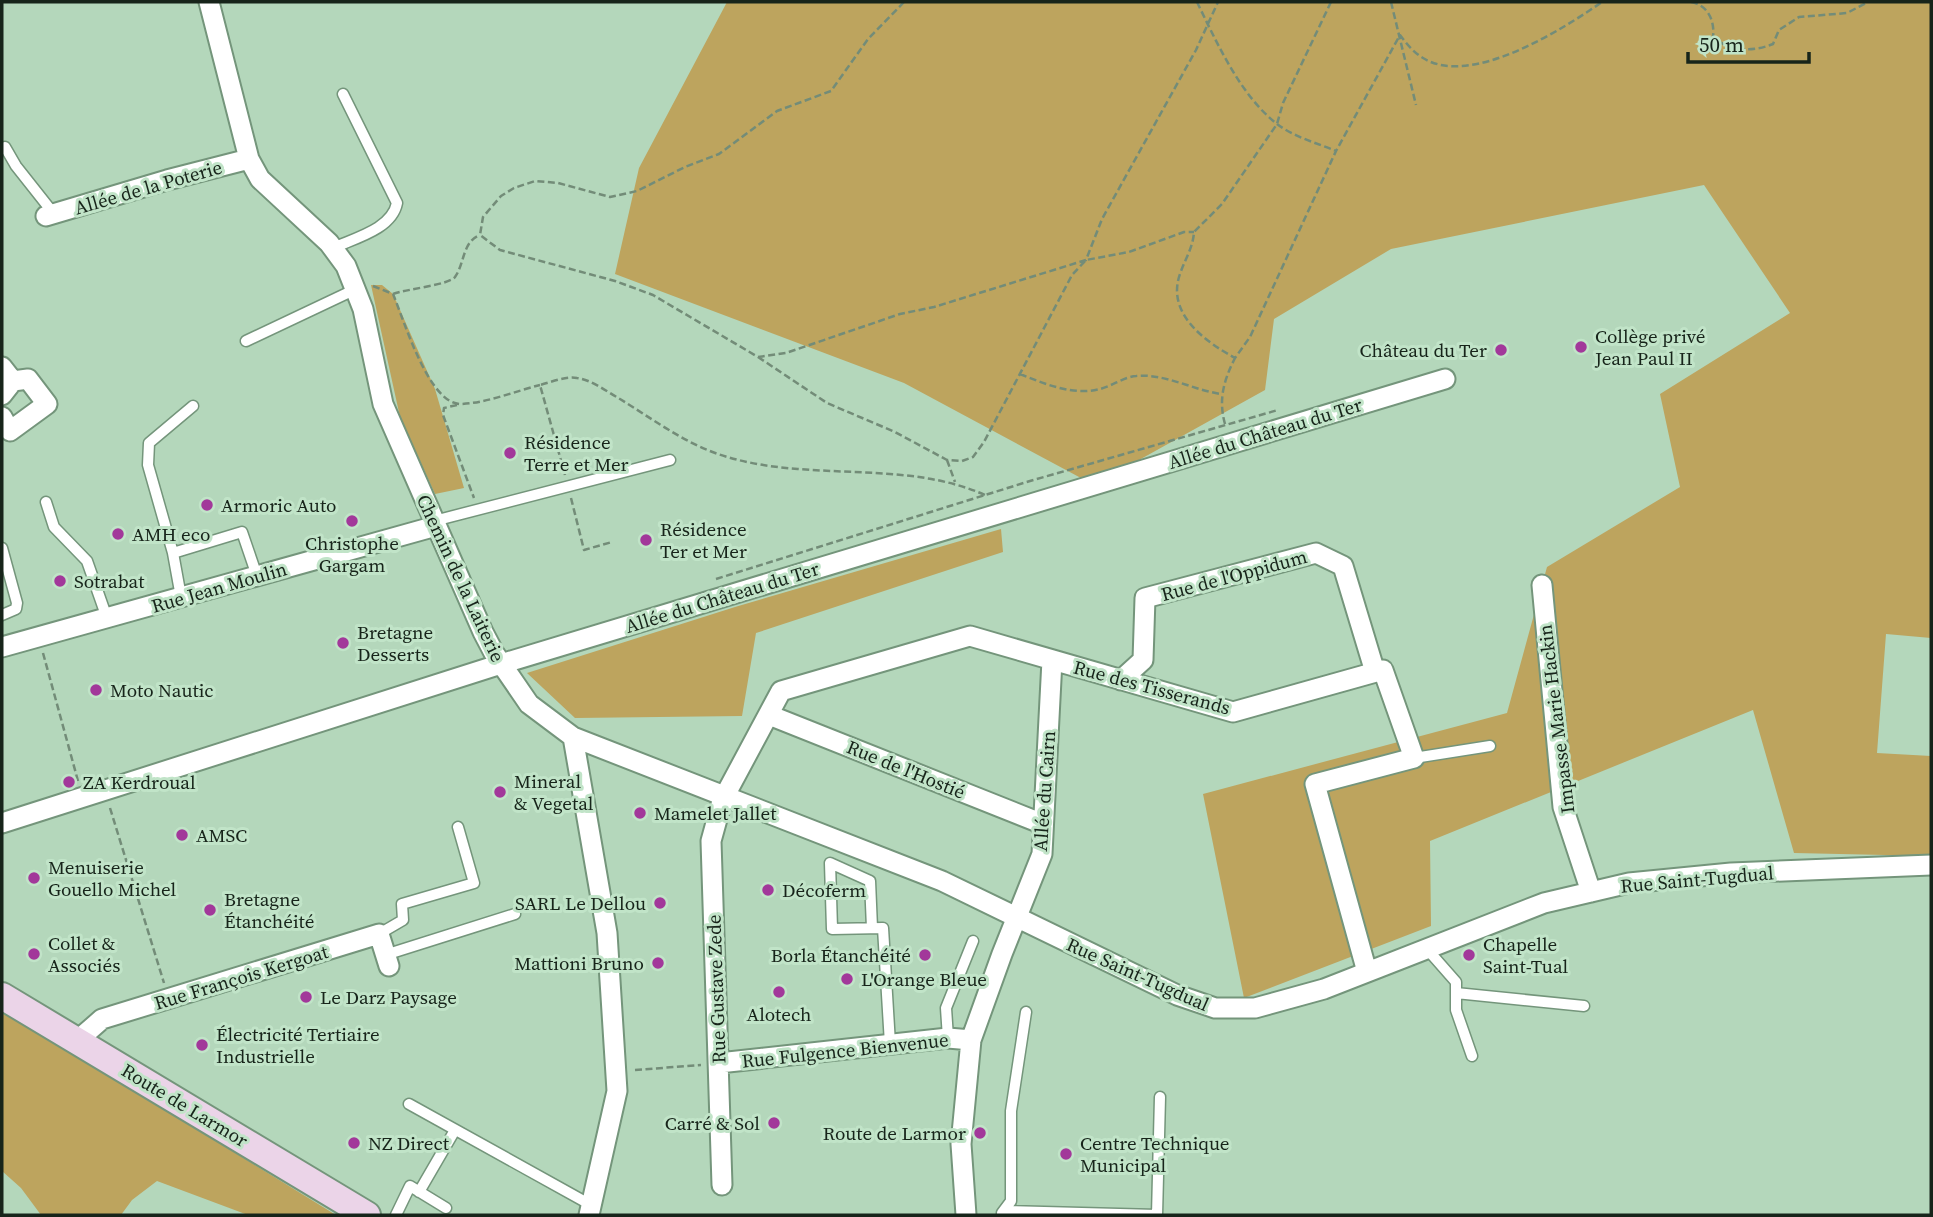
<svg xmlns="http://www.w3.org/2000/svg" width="1933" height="1217" viewBox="0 0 1933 1217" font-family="'Source Serif 4',serif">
<rect width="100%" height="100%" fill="#b4d7bb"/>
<path fill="#bda45e" d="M 727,2 L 1931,2 L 1931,638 L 1886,634 L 1877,753 L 1931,756 L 1931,856 L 1794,853 L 1753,710 L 1430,841 L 1431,926 L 1244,998 L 1203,794 L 1507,713 L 1547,567 L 1680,487 L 1660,394 L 1790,313 L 1704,185 L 1391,249 L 1274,319 L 1265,390 L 1094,485 L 904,383 L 615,274 L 639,168 Z
M 371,285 L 382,285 L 393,294 L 435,389 L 464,488 L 435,494 L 400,417 Z
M 1001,529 L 1003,552 L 756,633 L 742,716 L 575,718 L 527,673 L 735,607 Z
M 2,1009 L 336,1215 L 248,1215 L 157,1181 L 132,1200 L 121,1215 L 41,1215 L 21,1188 L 2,1171 Z"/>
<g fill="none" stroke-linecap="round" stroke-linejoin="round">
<defs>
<path id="service" d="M 5,147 L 16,166 L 54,214
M 333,248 C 355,238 392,229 397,203 L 343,94
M 246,341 L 356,289
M 46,502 L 54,527 L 87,561 L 107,618
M 434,521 L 670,460
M 2,548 L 17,603 L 16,609 L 2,615
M 173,553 L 148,465 L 149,443 L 193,406
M 181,597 L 173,553 L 242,532 L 257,576
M 1414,758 L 1490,746
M 872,928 L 870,881 L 830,863 L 832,929 L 883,928 L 890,1044
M 379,934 L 403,920 L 402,904 L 474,883 L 458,827
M 1427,949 L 1456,982 L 1456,1010 L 1472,1056
M 385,955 L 515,914
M 1456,993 L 1584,1006
M 948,1038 L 946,1008 L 973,941
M 409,1104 L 591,1205
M 419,1192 L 455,1130
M 1004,1211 L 1157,1215 L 1160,1097
M 1002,1213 L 1011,1201 L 1011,1111 L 1026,1012
M 396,1215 L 410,1186 L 446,1208"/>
<path id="minor" d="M 209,2 L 249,159 L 260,179 L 329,243 L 346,266 L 363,309 L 383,404 L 483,632 L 494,653 L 529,704 L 573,737 L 942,881 L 1177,995 L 1215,1008 L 1255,1008 L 1324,989 L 1544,903 L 1629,883 L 1731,873 L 1931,865
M 46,216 L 167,180 L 249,159
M 2,367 L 13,381
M 2,395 L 13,381 L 28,379 L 47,404 L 10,431 L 2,417
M 1542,585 L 1563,807 L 1591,892
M 2,647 L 436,526
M 1121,680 L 1143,660 L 1145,598 L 1316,553 L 1343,566 L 1375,672
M 769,715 L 1043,824
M 573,737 L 607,933 L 617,1091 L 589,1215
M 2,823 L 501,664 L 1445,379
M 78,1040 L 102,1019 L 379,934 L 389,966
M 719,1063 L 948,1038 L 971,1040
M 722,1185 L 711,841 L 722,801 L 781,691 L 970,636 L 1233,712 L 1383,670 L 1414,758 L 1315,784 L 1367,972
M 966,1215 L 961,1144 L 971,1040 L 1002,954 L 1042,854 L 1052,660"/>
<path id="secondary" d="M 2,996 L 367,1215"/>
</defs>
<use href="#service" stroke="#74957b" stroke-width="13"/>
<use href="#minor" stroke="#74957b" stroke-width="23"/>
<use href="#secondary" stroke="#74957b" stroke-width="30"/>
<path stroke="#738c78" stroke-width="2.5" stroke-dasharray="7 3.5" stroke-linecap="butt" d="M 904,2 L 868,39 L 831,91 L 777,111 L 719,154 L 685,167 L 637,191 L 610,197 L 558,183 L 535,181 L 514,188 L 501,196 L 483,217 L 480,235 L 500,250 L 615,281 L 653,295 L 758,357 L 786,353 L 900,314 L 934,307 L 1086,260 L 1102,219 L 1196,50 L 1218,2
M 1197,2 C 1217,43 1240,95 1277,124 C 1294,137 1317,143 1336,151
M 1331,2 L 1283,103 L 1277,124 L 1222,204 L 1194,232 C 1193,248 1185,259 1180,274 C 1166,313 1204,341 1235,358 L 1250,337 L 1336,151 L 1400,35 C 1406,43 1413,52 1423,58 C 1471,88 1563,29 1602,2
M 1391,2 L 1416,105
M 1691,2 C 1708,5 1715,21 1713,37 C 1730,52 1753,52 1773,44 L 1779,30 L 1799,17 L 1847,13 L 1868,2
M 373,286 L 393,294 C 404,320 429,405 461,404 C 487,403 516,391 540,385
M 393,294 C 406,289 449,285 455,277 C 465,263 462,242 480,235
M 758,357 L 827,403 L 895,432 L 947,460 L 962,461 L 973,457 L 984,442 L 1072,275 L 1086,260 L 1129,252 L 1184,232 L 1194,232
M 1020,374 C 1045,384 1073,396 1100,389 C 1112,386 1124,377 1136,376 C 1164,373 1193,390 1221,394
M 457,405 L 444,408 L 443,415 L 474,498
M 1225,424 C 1218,399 1224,380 1235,358
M 947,460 L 955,482
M 565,475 L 540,385 C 552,382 565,376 577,378 C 592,380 606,391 620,399 C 651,418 683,442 718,454 C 806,484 901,458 985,495
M 571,498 L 584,550 L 612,542
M 716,579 L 1030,481 L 1278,410
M 43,653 L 78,781
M 110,808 L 164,983
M 635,1070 L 701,1065"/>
<use href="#service" stroke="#fff" stroke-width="10"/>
<use href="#minor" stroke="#fff" stroke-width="19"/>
<use href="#secondary" stroke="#ebd4e8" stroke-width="26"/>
</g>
<g fill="#a2389a" stroke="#c1e4c8" stroke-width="2.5">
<circle cx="1581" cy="347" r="7"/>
<circle cx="1501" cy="350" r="7"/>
<circle cx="510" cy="453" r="7"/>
<circle cx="207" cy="505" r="7"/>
<circle cx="352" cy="521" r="7"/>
<circle cx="118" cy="534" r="7"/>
<circle cx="646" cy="540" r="7"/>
<circle cx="60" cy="581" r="7"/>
<circle cx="343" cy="643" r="7"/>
<circle cx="96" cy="690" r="7"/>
<circle cx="69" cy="782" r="7"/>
<circle cx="500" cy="792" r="7"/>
<circle cx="640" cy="813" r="7"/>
<circle cx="182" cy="835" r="7"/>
<circle cx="34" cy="878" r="7"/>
<circle cx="768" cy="890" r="7"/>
<circle cx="660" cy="903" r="7"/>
<circle cx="210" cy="910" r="7"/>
<circle cx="34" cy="954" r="7"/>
<circle cx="925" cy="955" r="7"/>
<circle cx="1469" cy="955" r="7"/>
<circle cx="658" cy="963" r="7"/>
<circle cx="847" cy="979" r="7"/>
<circle cx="779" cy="992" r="7"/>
<circle cx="306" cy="997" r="7"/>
<circle cx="202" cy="1045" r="7"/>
<circle cx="774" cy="1123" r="7"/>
<circle cx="980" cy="1133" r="7"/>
<circle cx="354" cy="1143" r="7"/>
<circle cx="1066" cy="1154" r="7"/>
</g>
<g text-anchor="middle" stroke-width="6" stroke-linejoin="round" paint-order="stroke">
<g font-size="19" fill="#17241a" stroke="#c1e4c8">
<text transform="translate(148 187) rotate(-16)" y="7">Allée de la Poterie</text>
<text transform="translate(1265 433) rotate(-17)" y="7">Allée du Château du Ter</text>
<text transform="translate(1234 575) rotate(-15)" y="7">Rue de l'Oppidum</text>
<text transform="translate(461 578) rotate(65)" y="7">Chemin de la Laiterie</text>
<text transform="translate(219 587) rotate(-16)" y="7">Rue Jean Moulin</text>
<text transform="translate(722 597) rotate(-17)" y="7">Allée du Château du Ter</text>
<text transform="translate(1152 687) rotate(15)" y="7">Rue des Tisserands</text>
<text transform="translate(1556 719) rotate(-97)" y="7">Impasse Marie Hackin</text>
<text transform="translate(906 769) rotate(22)" y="7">Rue de l'Hostié</text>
<text transform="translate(1044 791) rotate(-86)" y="7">Allée du Cairn</text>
<text transform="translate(1697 879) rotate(-5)" y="7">Rue Saint-Tugdual</text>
<text transform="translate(1138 974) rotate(24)" y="7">Rue Saint-Tugdual</text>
<text transform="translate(241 977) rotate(-17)" y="7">Rue François Kergoat</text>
<text transform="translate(716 989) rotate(-92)" y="7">Rue Gustave Zede</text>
<text transform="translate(845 1050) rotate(-6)" y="7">Rue Fulgence Bienvenue</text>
<text transform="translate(185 1105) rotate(31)" y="7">Route de Larmor</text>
</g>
<g font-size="19" fill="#17241a" stroke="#c1e4c8" text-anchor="start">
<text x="1595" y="343">Collège privé<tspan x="1595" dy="22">Jean Paul II</tspan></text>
<text x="1487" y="357" text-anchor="end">Château du Ter</text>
<text x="524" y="449">Résidence<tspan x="524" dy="22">Terre et Mer</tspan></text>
<text x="221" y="512">Armoric Auto</text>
<text x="660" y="536">Résidence<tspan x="660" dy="22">Ter et Mer</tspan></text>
<text x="132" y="541">AMH eco</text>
<text x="352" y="550" text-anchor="middle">Christophe<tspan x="352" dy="22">Gargam</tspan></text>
<text x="74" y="588">Sotrabat</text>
<text x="357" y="639">Bretagne<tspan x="357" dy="22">Desserts</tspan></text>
<text x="110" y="697">Moto Nautic</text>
<text x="514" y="788">Mineral<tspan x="514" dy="22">&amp; Vegetal</tspan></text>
<text x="83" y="789">ZA Kerdroual</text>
<text x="654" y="820">Mamelet Jallet</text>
<text x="196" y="842">AMSC</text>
<text x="48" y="874">Menuiserie<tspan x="48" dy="22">Gouello Michel</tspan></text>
<text x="782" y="897">Décoferm</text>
<text x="224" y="906">Bretagne<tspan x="224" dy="22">Étanchéité</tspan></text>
<text x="646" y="910" text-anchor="end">SARL Le Dellou</text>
<text x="48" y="950">Collet &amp;<tspan x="48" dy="22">Associés</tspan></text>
<text x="1483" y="951">Chapelle<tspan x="1483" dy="22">Saint-Tual</tspan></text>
<text x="911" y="962" text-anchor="end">Borla Étanchéité</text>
<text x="644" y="970" text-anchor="end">Mattioni Bruno</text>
<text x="861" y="986">L'Orange Bleue</text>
<text x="320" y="1004">Le Darz Paysage</text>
<text x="779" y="1021" text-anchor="middle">Alotech</text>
<text x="216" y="1041">Électricité Tertiaire<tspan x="216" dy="22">Industrielle</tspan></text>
<text x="760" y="1130" text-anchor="end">Carré &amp; Sol</text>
<text x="966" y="1140" text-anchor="end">Route de Larmor</text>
<text x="368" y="1150">NZ Direct</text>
<text x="1080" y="1150">Centre Technique<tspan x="1080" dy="22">Municipal</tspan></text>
</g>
</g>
<rect width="1933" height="1217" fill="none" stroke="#17241a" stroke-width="7"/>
<path d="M1688 52v10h121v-10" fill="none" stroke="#17241a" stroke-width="3.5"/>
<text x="1699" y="52" font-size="21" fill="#17241a" stroke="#c1e4c8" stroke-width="5" paint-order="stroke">50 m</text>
</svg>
